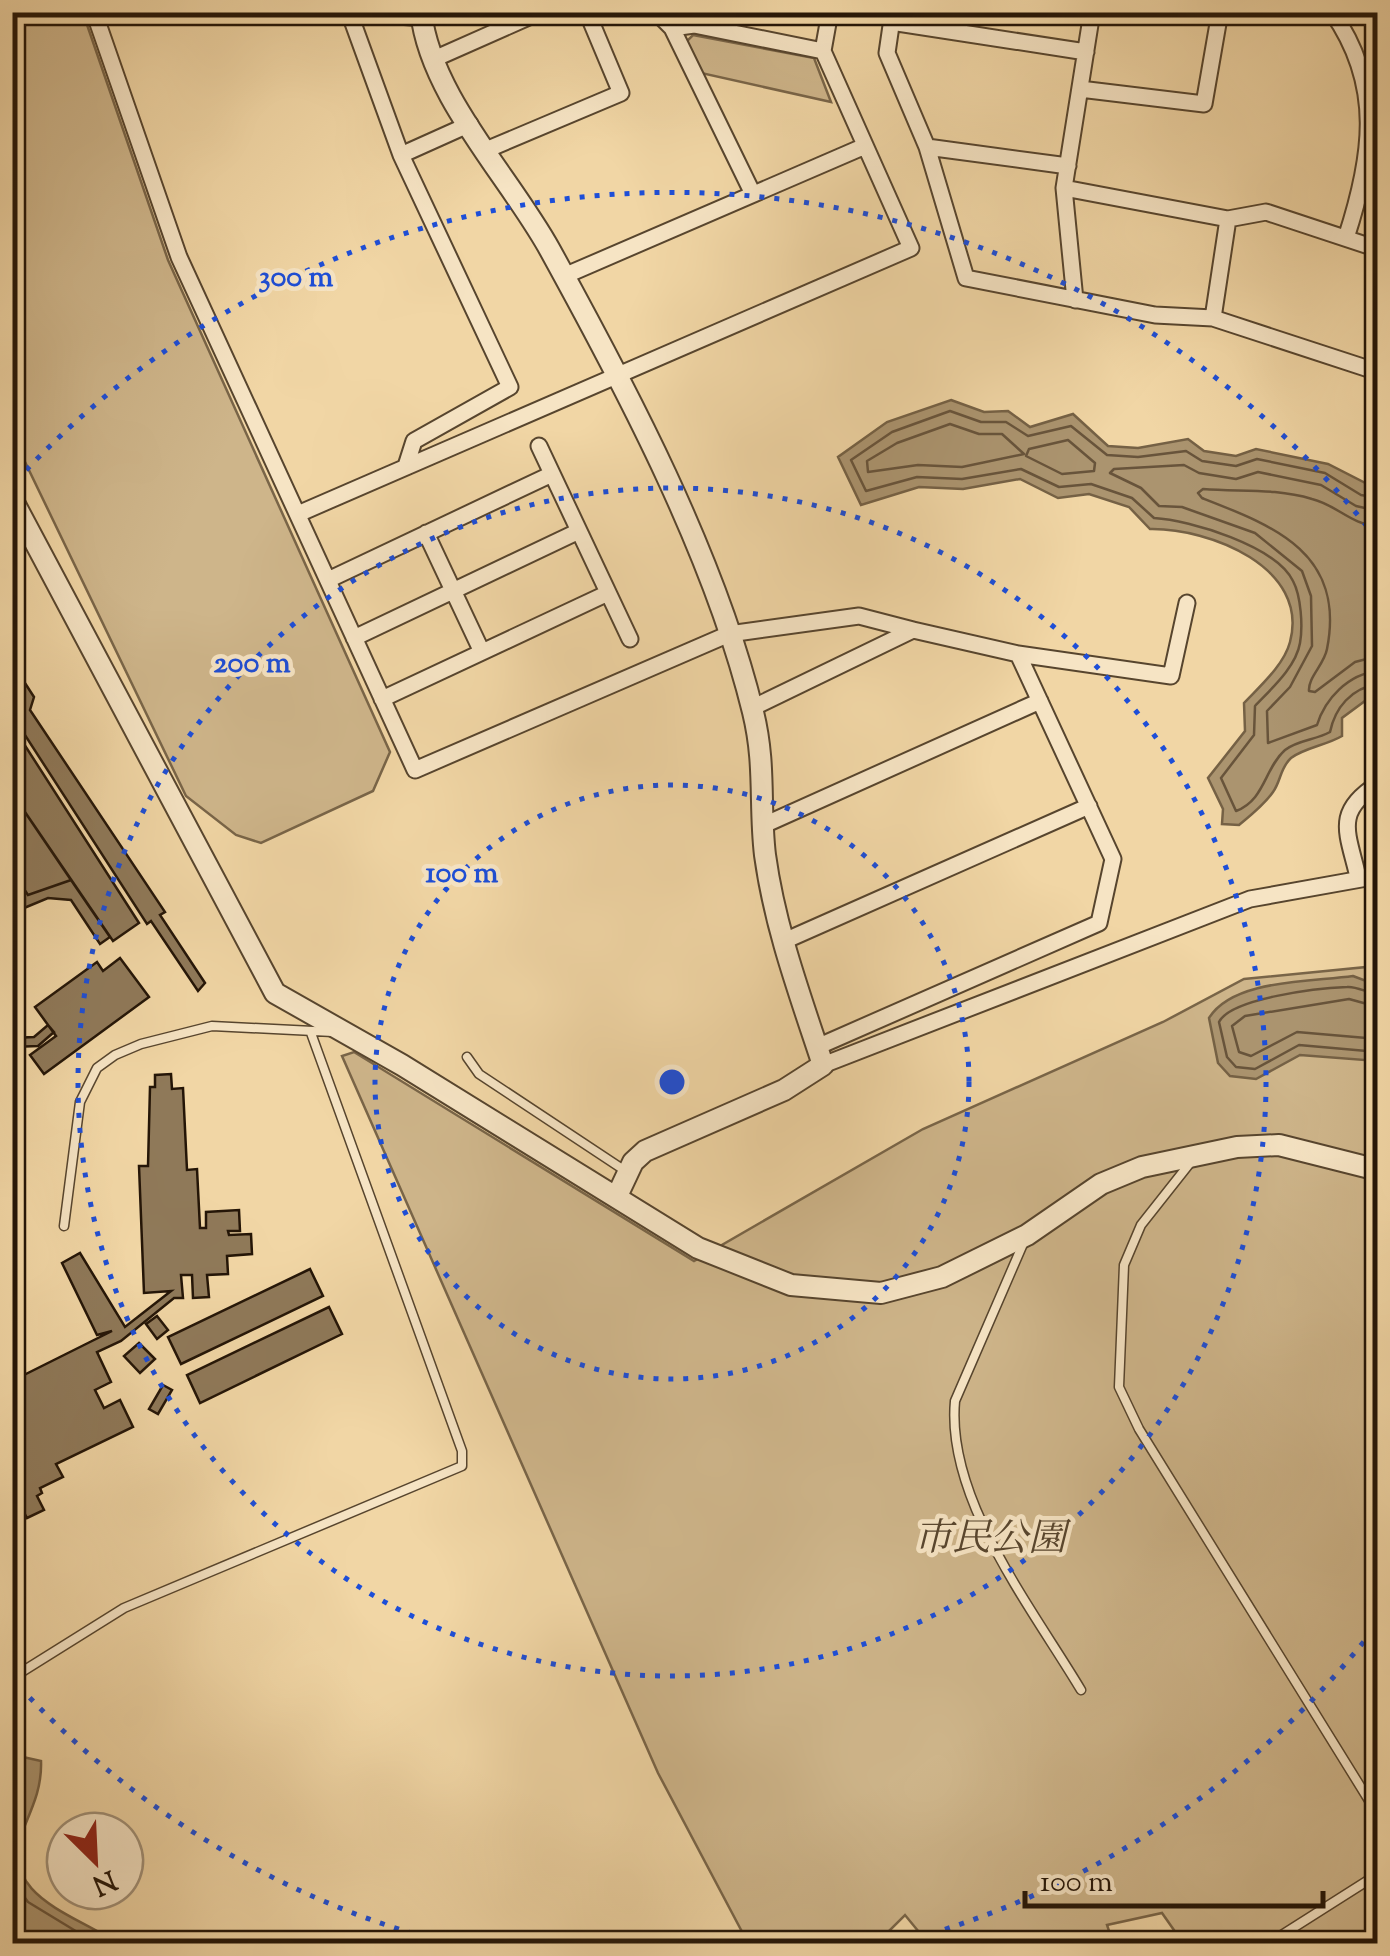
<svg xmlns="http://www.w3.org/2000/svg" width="1390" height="1956" viewBox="0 0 1390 1956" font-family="'Sorts Mill Goudy','Noto Serif JP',serif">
<rect width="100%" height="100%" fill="#f1d6a5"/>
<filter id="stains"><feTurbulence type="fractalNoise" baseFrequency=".002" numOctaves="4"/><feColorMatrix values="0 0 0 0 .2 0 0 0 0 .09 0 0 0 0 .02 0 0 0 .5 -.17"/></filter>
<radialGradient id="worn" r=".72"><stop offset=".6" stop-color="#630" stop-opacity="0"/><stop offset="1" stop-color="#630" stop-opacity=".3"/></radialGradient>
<path fill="#ceb58a" stroke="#796548" stroke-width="2.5" d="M 13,12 L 83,13 L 168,260 L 390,752 L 373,791 L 261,843 L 236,835 L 186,796 L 13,437 Z
M 693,35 L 814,58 L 831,102 L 701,73 L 685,43 Z
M 1377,966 L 1377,1943 L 1183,1943 L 1162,1913 L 1107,1925 L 1113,1943 L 928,1943 L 905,1915 L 877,1943 L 748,1943 L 658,1773 L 342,1056 L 354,1052 L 694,1261 L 923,1129 L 1163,1022 L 1244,979 Z"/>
<path fill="#ab946f" stroke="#756145" stroke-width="2.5" d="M 951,400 L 984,412 L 1008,411 L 1030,427 L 1073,414 L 1108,446 L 1138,448 L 1188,439 L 1204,451 L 1236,456 L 1256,449 L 1328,464 L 1377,489 L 1377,692 L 1342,718 L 1342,736 C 1327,745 1304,748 1291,758 C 1280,768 1281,781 1273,792 C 1264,805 1251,815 1239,825 L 1222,824 L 1223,809 L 1208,778 L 1245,731 L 1244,703 C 1260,686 1284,665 1290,642 C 1310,567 1209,528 1150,529 L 1129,507 L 1089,494 L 1058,498 L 1020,479 L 963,489 L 919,487 L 861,505 L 838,457 L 887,422 Z
M 1353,976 L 1377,985 L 1377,1061 L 1300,1055 L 1256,1079 L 1230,1076 L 1218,1063 L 1209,1018 C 1233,979 1311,982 1353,976 Z
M 23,1757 L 41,1761 C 42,1787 33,1806 23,1830 C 0,1890 61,1910 104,1935 L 109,1943 L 13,1943 L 13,1762 Z"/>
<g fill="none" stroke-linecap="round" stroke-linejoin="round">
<path stroke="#68543b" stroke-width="2.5" d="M 950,424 L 979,434 L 1002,434 L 1024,454 L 962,467 L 918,465 L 868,472 L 867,461 L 897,443 Z
M 1068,440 L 1095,463 L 1094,471 L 1062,474 L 1026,456 L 1029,449 Z
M 1378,498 L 1361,495 L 1325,473 L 1257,459 L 1236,466 L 1202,461 L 1186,451 L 1138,457 L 1107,455 L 1071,426 L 1028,436 L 1006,422 L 981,422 L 950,411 L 892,432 L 851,460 L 866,491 L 917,477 L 962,479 L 1021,469 L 1059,487 L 1091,484 L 1132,498 L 1154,518 C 1190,520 1276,546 1293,581 C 1301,596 1303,626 1300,643 C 1296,667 1271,689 1255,706 L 1254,735 L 1221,778 L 1236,811 C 1265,800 1264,769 1285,750 C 1297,740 1316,740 1330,732 C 1335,708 1351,688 1378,684
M 1378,511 L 1356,506 L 1321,485 L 1258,472 L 1236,479 L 1199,473 L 1184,465 L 1114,469 L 1110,473 L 1141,488 L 1159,506 L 1182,507 L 1255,533 L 1302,571 L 1311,596 L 1312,646 L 1290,687 L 1267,711 L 1268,743 L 1317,725 C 1325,699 1348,674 1378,671
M 1378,526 C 1351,525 1337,505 1312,499 C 1275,488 1241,492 1203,489 L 1198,493 L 1202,498 C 1274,526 1346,553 1327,649 C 1324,665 1308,677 1309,691 L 1315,692 L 1355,662 L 1378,656
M 1378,994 C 1367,993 1357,986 1347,987 C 1319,988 1231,998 1219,1022 L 1227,1057 L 1236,1067 L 1255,1069 L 1299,1045 L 1378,1052
M 1378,1007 L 1349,999 L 1245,1016 L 1232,1026 L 1239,1052 L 1251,1056 L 1297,1032 L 1378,1039
M 12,1880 L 28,1902 L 97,1944"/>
</g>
<path fill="#8f7959" stroke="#241507" stroke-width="2.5" d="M 12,663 L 34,697 L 30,710 L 165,912 L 160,915 L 205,983 L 198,991 L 151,921 L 147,924 L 12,715 L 18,706 L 12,697 Z
M 15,730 L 139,923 L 113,941 L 12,793 Z
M 12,793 L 71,880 L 28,895 L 22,886 L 12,892 Z
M 71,880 L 110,937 L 100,944 L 71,900 L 48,898 L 12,913 L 12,892 L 22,886 L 28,895 Z
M 120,958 L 149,997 L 44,1074 L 30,1055 L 56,1036 L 35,1007 L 97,962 L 103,971 Z
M 48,1025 L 54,1032 L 38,1046 L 12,1047 L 12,1038 L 34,1037 Z
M 171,1074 L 172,1089 L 183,1088 L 187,1170 L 197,1169 L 200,1228 L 206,1228 L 206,1212 L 239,1210 L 240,1231 L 228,1231 L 229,1235 L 251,1234 L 252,1254 L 227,1256 L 228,1274 L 207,1275 L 209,1297 L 193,1298 L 192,1275 L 181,1275 L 183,1298 L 174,1298 L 121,1341 L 97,1352 L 111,1382 L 95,1390 L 104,1408 L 120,1400 L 133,1427 L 56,1464 L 63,1477 L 40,1488 L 42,1493 L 37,1496 L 44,1510 L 27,1518 L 21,1507 L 12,1517 L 12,1381 L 112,1331 L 97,1335 L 62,1263 L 80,1253 L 125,1327 L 171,1291 L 144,1293 L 139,1166 L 148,1166 L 150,1087 L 155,1087 L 155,1075 Z
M 310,1269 L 323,1296 L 181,1364 L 168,1337 Z
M 329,1307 L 342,1334 L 200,1403 L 187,1375 Z
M 157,1316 L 168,1330 L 157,1339 L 146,1324 Z
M 139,1343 L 155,1359 L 140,1373 L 124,1356 Z
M 163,1385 L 172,1390 L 158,1414 L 149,1409 Z"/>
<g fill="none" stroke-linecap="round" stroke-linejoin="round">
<defs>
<path id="service" d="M 467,1057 L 479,1074 L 624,1170
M 1190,1163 L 1141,1225 L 1124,1265 L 1119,1387 L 1139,1429 L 1378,1815
M 64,1226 L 80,1102 L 97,1068 L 115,1055 L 141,1044 L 212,1026 L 333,1032
M 1023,1244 L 955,1401 C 946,1499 1032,1608 1081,1690
M 12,1678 L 124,1608 L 462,1466 L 462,1451 L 311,1033
M 1274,1940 L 1378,1874"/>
<path id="minor" d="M 94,12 L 179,257 L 415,770 L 729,634 L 859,616 L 913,630
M 349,12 L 401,155 L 510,387 L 414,441 L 406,466
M 352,12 L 422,18
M 656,12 L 672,28 L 694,25 L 823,51
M 893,12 L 887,53 L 927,147 L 1068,166
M 1092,12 L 1064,188 L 1228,219 L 1266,212 L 1378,249
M 1332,12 C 1384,86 1372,158 1346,238
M 891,22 L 1086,52
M 672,28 L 753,194
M 434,59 L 540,12
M 1080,89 L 1204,104 L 1220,12
M 927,147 L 966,278 L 1155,315 L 1213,318 L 1378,372
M 486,150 L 621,93 L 587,12
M 401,155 L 470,124
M 1064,188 L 1075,300
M 564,276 L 865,146
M 1213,318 L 1228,219
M 539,446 L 630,639
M 298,514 L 911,248 L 823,51 L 830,12
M 426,533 L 482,652
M 328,580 L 552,474
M 354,638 L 579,531
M 1018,654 L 1171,676 L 1187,603
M 382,699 L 608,593
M 752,708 L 913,630 L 1018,654 L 1113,859 L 1099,923 L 817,1047
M 764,825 L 1040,701
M 1358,877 C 1348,833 1333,812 1378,784
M 782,942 L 1089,806
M 823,1065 L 1250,899 L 1378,876"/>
<path id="tertiary" d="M 421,12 C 430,96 510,177 550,250 C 627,390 715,556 753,712 C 766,765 759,804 765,855 C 775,928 800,995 823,1065 L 784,1090 L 645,1151 L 633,1162 L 617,1196
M 12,499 L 275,993 L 402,1065 L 698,1248 L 791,1285 L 881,1293 L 942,1277 L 1027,1235 L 1101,1184 L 1142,1167 L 1237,1147 L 1279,1145 L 1378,1170"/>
</defs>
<use href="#service" stroke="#57452e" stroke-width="11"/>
<use href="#minor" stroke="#57452e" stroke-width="19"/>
<use href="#tertiary" stroke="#57452e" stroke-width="24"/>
<use href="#service" stroke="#f6e4c4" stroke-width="8"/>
<use href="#minor" stroke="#f6e4c4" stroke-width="15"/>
<use href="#tertiary" stroke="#f6e4c4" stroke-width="20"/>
</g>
<g fill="none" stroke="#1d4ed8" stroke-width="5" stroke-dasharray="5 10">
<circle cx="672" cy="1082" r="297"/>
<circle cx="672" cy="1082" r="594"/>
<path d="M1373 1630A890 890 0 0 1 902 1942M442 1942A890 890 0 0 1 16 1683M16 481A890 890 0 0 1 1373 534"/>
</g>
<g text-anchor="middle" stroke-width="9" stroke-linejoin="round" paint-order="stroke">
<g font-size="38" font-style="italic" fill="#57452e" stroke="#f6e4c4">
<text x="990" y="1550">市民公園</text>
</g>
</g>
<circle cx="672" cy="1082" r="15" fill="#1d4ed8" stroke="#f6e4c4" stroke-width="5"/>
<g font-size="30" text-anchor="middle" font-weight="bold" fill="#1d4ed8" stroke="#f6e4c4" stroke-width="9" stroke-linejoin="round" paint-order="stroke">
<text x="296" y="286">300 m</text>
<text x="252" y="672">200 m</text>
<text x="462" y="882">100 m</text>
</g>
<rect width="1390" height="1956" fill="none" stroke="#f1d6a5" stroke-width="50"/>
<rect x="15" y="15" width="1360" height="1926" fill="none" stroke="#241507" stroke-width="5"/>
<rect x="25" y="25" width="1340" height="1906" fill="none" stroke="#241507" stroke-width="2.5"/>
<g transform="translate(95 1861) rotate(156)"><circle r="48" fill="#f6e4c4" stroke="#a29178" stroke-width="2.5"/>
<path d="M0-8L18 38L0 25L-18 38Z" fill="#8f2418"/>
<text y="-15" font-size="28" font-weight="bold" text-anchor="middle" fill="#241507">N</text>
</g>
<path d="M1025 1891v15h298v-15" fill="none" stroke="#241507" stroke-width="5"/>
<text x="1040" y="1891" font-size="30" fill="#241507" stroke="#f6e4c4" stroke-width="8" paint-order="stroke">100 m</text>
<rect width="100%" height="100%" filter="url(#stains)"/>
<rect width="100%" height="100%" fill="url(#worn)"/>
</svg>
